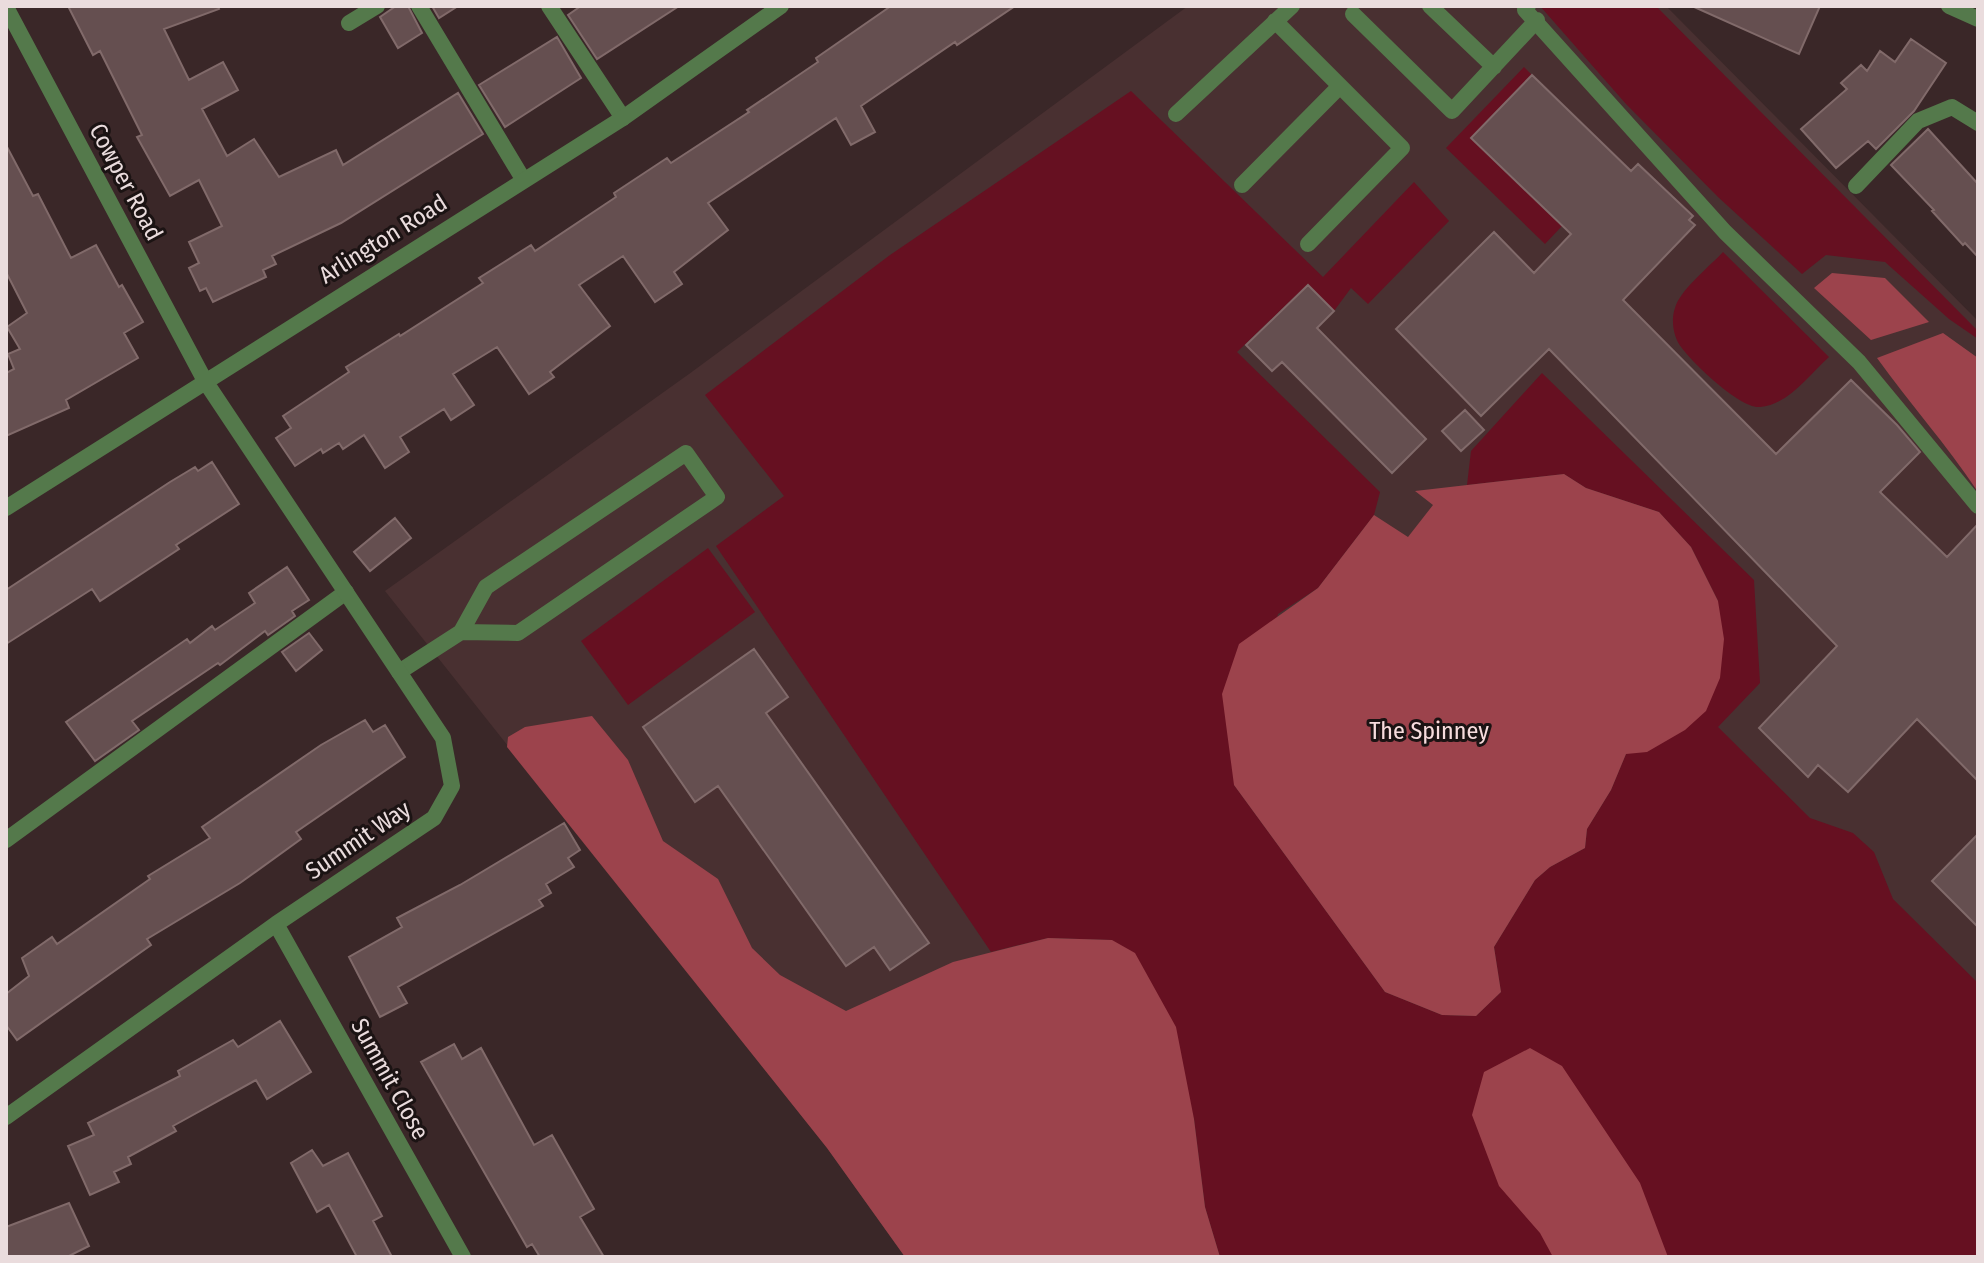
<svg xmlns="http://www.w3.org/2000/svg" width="1984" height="1263" viewBox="0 0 1984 1263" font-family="'Fira Sans Condensed',sans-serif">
<rect width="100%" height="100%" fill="#3a2728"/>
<path fill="#493031" d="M 1188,6 L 1666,6 L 1978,321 L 1978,1257 L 905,1257 L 827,1148 L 385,591 L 689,374 Z"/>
<path fill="#661021" d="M 1540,6 L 1656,6 L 1978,331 L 1978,339 L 1949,319 L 1885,262 L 1826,255 L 1802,274 L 1718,197 L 1626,104 Z
M 1524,67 L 1532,75 L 1471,138 L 1562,226 L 1545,244 L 1446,148 Z
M 1131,91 L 1323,277 L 1414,182 L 1449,221 L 1368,304 L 1351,288 L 1334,311 L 1307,285 L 1237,352 L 1380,492 L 1374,515 L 1318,588 L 1278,614 L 1234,785 L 1385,992 L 1442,1015 L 1476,1016 L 1501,992 L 1494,947 L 1535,880 L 1550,867 L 1585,848 L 1587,829 L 1611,790 L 1626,754 L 1718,601 L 1691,547 L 1659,512 L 1586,488 L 1564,474 L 1467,485 L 1471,451 L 1542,373 L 1754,580 L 1760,683 L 1718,727 L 1810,818 L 1853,833 L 1874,852 L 1893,899 L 1978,983 L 1978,1257 L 1220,1257 L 1205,1207 L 1194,1119 L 1112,940 L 1048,938 L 991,952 L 716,546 L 784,496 L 705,395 L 890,255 Z
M 1723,252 L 1829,357 C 1809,375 1788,405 1760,407 C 1740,409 1690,361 1679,344 C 1673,334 1671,319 1675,308 C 1680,290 1709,267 1723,252 Z
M 708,548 L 755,612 L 628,705 L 581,641 Z"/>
<path fill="#9c434c" d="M 1832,273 L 1885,278 L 1929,322 L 1871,340 L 1814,288 Z
M 1943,333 L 1978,358 L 1978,492 C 1947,445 1910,404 1877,358 Z
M 1564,474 L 1586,488 L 1659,512 L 1691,547 L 1718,601 L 1724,639 L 1720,678 L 1706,711 L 1685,730 L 1647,752 L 1626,754 L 1611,790 L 1587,829 L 1585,848 L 1550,867 L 1535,880 L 1494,947 L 1501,992 L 1476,1016 L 1442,1015 L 1385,992 L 1234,785 L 1222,694 L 1239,644 L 1318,588 L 1374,515 L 1408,537 L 1433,505 L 1415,491 Z
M 592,716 L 628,760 L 663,841 L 718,879 L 752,948 L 780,975 L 846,1011 L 953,962 L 1048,938 L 1112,940 L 1135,953 L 1176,1027 L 1194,1119 L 1205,1207 L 1220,1257 L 905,1257 L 827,1148 L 507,747 L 508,737 L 525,727 Z
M 1530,1048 L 1562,1066 L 1640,1183 L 1668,1257 L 1553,1257 L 1540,1233 L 1499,1186 L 1472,1115 L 1484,1072 Z"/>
<path fill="#654f50" stroke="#816a6a" stroke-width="2" d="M 68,6 L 218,6 L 219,9 L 164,29 L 189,80 L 223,62 L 238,90 L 202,109 L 227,156 L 254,139 L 279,177 L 336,150 L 343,165 L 458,93 L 483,134 L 341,223 L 272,256 L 276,264 L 263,270 L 266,277 L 213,302 L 206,288 L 200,291 L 189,268 L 199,263 L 189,242 L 222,226 L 199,180 L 170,196 L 137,137 L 142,135 L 100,51 L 93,55 Z
M 396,6 L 408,6 L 422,33 L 398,48 L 380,17 Z
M 432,6 L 458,6 L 439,18 Z
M 581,6 L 679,6 L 597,59 L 568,15 Z
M 891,6 L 1015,6 L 957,45 L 955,42 L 861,106 L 875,132 L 851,145 L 836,118 L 708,203 L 728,230 L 674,272 L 682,284 L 655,302 L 623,256 L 579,285 L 610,326 L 550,372 L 554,377 L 529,394 L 497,347 L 453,374 L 474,405 L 451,420 L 444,409 L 400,437 L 409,452 L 385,468 L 364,435 L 343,449 L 339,443 L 323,453 L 321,449 L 295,466 L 276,438 L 291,428 L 283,416 L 349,372 L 346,367 L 399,334 L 400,336 L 483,283 L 479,278 L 531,245 L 535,251 L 616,197 L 614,193 L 667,158 L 671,163 L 749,112 L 747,110 L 818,62 L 816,58 Z
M 1692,6 L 1820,6 L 1799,54 Z
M 557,37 L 581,78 L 505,127 L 479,85 Z
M 1911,39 L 1946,63 L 1914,111 L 1876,149 L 1868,141 L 1836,168 L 1801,129 L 1847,89 L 1841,83 L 1861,65 L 1867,71 L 1880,51 L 1895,62 Z
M 1532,75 L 1631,171 L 1638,164 L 1693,216 L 1689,220 L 1695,225 L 1623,300 L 1776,454 L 1851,380 L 1897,425 L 1920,452 L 1880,492 L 1947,557 L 1978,524 L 1978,781 L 1917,719 L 1848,792 L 1818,765 L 1808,777 L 1759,728 L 1837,646 L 1549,349 L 1481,416 L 1396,329 L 1494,232 L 1534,273 L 1571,234 L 1471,138 Z
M 1928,129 L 1978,184 L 1978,257 L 1965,243 L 1963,245 L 1932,211 L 1934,210 L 1891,165 Z
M 6,145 L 33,196 L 38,194 L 71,258 L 96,245 L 119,287 L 122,285 L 143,322 L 124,333 L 138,358 L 66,400 L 69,408 L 6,436 L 6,373 L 14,369 L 8,354 L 20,349 L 7,327 L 27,313 L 6,272 Z
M 1308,285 L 1334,311 L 1317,328 L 1426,439 L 1392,473 L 1282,362 L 1272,371 L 1246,345 Z
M 1465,410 L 1484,430 L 1461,451 L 1442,431 Z
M 212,462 L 239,504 L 176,545 L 179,549 L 100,601 L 92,589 L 6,644 L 6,590 L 170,482 L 195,467 L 198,471 Z
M 395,518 L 411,538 L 370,571 L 354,552 Z
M 287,567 L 309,600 L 292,611 L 295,616 L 268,635 L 265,631 L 220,665 L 218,663 L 132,721 L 139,730 L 95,761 L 66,722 L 187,639 L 190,643 L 212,626 L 215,630 L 255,603 L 249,593 Z
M 309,633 L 322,650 L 296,671 L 282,652 Z
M 754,649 L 788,697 L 766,713 L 929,943 L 890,970 L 874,947 L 846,966 L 718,786 L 695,802 L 643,727 Z
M 365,720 L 373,732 L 385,725 L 405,757 L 296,832 L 301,839 L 240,883 L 147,939 L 151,945 L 17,1040 L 6,1025 L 6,994 L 29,976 L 22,958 L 52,937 L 57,944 L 150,879 L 148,876 L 210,838 L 202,827 L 321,745 Z
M 564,823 L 580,850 L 568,858 L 574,867 L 546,884 L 551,893 L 539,900 L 543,906 L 398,987 L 407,1003 L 380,1017 L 349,957 L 402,927 L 397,918 L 460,885 Z
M 1978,834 L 1978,927 L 1932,881 Z
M 280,1021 L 311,1072 L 267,1099 L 256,1080 L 173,1126 L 176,1131 L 128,1157 L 131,1164 L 114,1172 L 119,1182 L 90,1195 L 68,1146 L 94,1135 L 88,1123 L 180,1076 L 178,1071 L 233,1040 L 238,1047 Z
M 454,1044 L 462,1059 L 481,1048 L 534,1145 L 552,1135 L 594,1209 L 580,1217 L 604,1257 L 540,1257 L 532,1244 L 527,1247 L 421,1062 Z
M 312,1150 L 323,1166 L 348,1153 L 382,1216 L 373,1221 L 392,1257 L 357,1257 L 329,1205 L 317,1212 L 291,1163 Z
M 69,1203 L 89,1246 L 67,1257 L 6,1257 L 6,1227 Z"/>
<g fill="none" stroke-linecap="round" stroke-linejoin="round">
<path stroke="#54794b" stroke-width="16" d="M 419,6 L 523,179
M 549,6 L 623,118
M 1430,6 L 1494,67
M 1528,6 L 1525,10 L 1725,232 L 1859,362 L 1978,506
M 1353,14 L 1452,111 L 1537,20
M 1275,21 L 1402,148 L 1308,244
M 349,23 L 377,6
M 1176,114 L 1292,6
M 1242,185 L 1340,86
M 399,672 L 461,632 L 486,587 L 686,453 L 717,497 L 518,633 L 461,632
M 6,840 L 346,592"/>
<path stroke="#54794b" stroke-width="16" d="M 1949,6 L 1978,19
M 6,7 L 205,381 L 443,738 L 452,786 L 434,818 L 276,924 L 6,1117
M 1856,186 L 1918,121 L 1952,107 L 1978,123
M 6,508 L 623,118 L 781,6
M 276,924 L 463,1257"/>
</g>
<g text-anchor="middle" stroke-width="6" stroke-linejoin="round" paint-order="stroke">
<g font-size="24" fill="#eadcdd" stroke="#1b1313">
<text transform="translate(126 182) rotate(62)" y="8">Cowper Road</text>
<text transform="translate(383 239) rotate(-32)" y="8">Arlington Road</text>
<text transform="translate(358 840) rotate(-34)" y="8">Summit Way</text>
<text transform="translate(390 1079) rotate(61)" y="8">Summit Close</text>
</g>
<g font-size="24" fill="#f7dcdd" stroke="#1b1313">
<text x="1429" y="739">The Spinney</text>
</g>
</g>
<rect width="1984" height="1263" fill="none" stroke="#eadcdd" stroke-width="16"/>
</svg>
